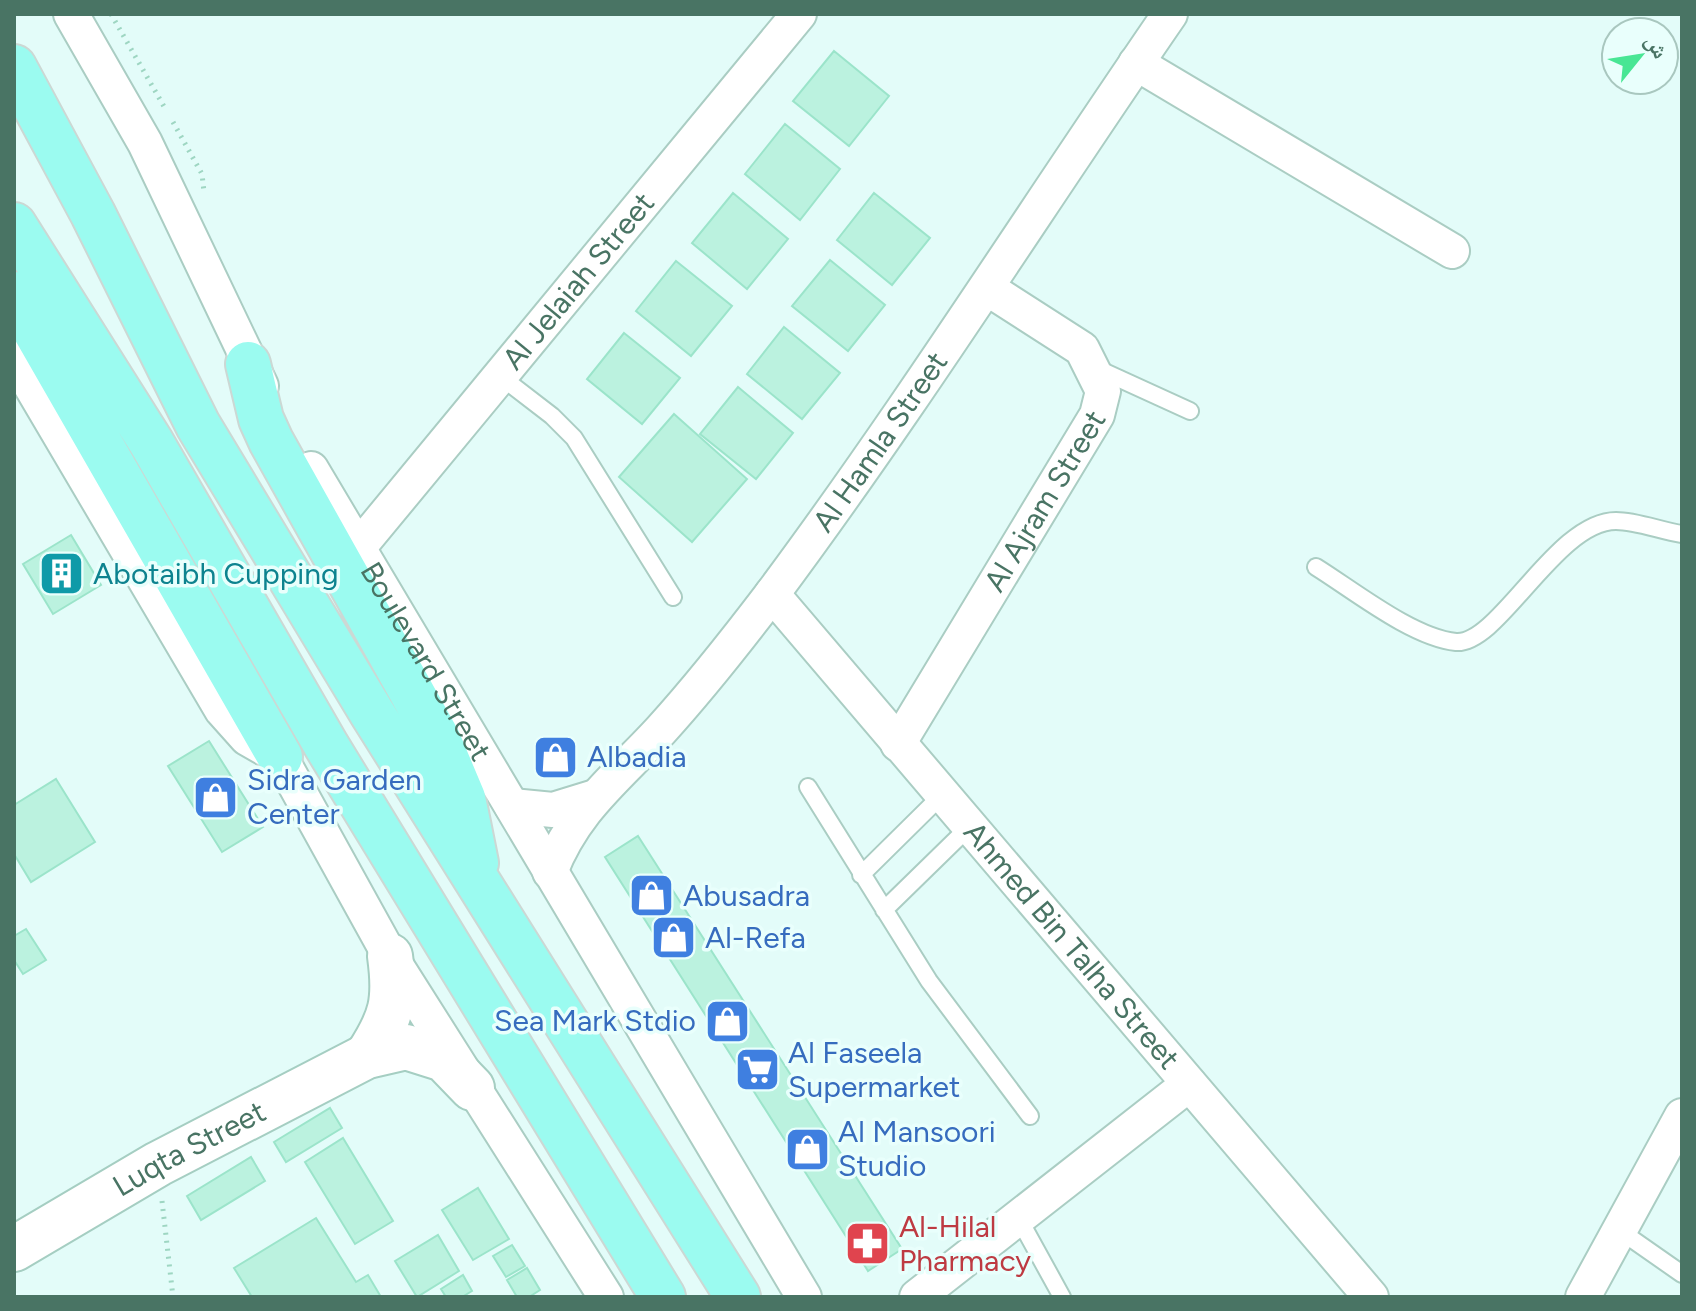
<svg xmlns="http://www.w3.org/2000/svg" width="1696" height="1311" viewBox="0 0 1696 1311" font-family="Figtree,'Noto Naskh Arabic',sans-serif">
<rect width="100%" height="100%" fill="#e3fcf9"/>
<path fill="#bbf2df" stroke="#9be4ca" stroke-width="2" d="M 834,51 L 889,96 L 849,146 L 793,101 Z
M 785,124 L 840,169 L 800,220 L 745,174 Z
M 733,193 L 788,239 L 747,289 L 692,243 Z
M 874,193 L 930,238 L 892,285 L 837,240 Z
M 830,260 L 885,305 L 848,351 L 792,306 Z
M 676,261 L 732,306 L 691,356 L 636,311 Z
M 784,327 L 840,373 L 802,419 L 747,374 Z
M 624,333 L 680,378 L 642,424 L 587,379 Z
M 738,387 L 793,433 L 756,479 L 700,434 Z
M 674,414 L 747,479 L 692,542 L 619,477 Z
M 71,535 L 101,585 L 53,614 L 23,564 Z
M 209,741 L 263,827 L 222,852 L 168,766 Z
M 56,779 L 95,842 L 31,882 L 14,854 L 14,805 Z
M 638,836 L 902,1249 L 868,1271 L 605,857 Z
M 26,929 L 46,960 L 23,974 L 14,960 L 14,936 Z
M 330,1108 L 342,1128 L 286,1162 L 274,1142 Z
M 343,1138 L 393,1221 L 355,1244 L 305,1162 Z
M 251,1157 L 265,1181 L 201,1220 L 187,1196 Z
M 478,1188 L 509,1239 L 473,1260 L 442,1210 Z
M 316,1218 L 356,1282 L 368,1275 L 381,1297 L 252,1297 L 234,1268 Z
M 438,1235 L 459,1271 L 417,1297 L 395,1261 Z
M 512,1245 L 525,1266 L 506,1277 L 493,1256 Z
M 527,1268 L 540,1290 L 529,1297 L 517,1297 L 507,1280 Z
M 463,1275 L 472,1291 L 462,1297 L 446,1297 L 441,1289 Z"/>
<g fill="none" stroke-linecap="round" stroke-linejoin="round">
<defs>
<path id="lane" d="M 1098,369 L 1190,411
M 500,376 L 552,416 L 574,438 L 673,597
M 1316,567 C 1353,590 1413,638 1456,642 C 1499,645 1556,521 1616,521 C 1637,521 1661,531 1682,534
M 808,787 L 929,981 L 1030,1116
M 861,875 L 942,795
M 884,910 L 969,827
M 1018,1217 L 1062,1297
M 1619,1230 L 1682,1274"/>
<g id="street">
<path d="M 71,14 L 145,143 L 261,386"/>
<path d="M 1136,63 L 1452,251"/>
<path d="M 14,357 L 222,710 L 247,738 L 280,757 L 390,956 L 606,1297"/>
<path id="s1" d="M 311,469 L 804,1297"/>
<path id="s2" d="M 358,548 L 799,14"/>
<path id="s3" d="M 772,594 L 1371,1297"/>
<path id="s4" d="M 898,744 L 1097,415 L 1103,391 L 1082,349 L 987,288"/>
<path d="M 512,806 L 553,810 L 592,798"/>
<path id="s5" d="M 550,872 C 575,808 617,778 661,730 C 700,687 737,640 772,594 C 912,406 1037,207 1170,14"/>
<path d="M 917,1297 L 1189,1084"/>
<path d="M 1583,1297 L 1682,1116"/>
</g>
<g id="secondary">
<path d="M 367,1056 C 392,1018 396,1000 390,956"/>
<path id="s6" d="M 14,1249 L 158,1164 L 367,1056 L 406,1047 L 444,1059 L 472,1088"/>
</g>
<path id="primary" d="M 14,67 L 93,214 L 198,425 L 372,713 L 738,1297
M 14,225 L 151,442 L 326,745 L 663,1297
M 14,294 L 280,757
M 248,364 L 261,419 L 271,441 L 439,741 L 463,798 L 476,863"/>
</defs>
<use href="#lane" stroke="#aacdc3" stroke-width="20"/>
<use href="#street" stroke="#aacdc3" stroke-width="38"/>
<use href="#secondary" stroke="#a5cec2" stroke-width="48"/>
<use href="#primary" stroke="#ccd8d4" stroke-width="48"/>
<path stroke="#9ed6c2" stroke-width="5" stroke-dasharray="2 6" stroke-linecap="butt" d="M 111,14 L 166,110
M 173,122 L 202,174 L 204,192
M 162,1201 L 173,1297"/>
<use href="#lane" stroke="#fff" stroke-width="16"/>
<use href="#street" stroke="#fff" stroke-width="34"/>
<use href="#secondary" stroke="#fff" stroke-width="44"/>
<use href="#primary" stroke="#9bfbf0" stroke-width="44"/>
</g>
<defs>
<symbol id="building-square" viewBox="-11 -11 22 22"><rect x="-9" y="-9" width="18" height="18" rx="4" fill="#0f9aa8" stroke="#e9fffc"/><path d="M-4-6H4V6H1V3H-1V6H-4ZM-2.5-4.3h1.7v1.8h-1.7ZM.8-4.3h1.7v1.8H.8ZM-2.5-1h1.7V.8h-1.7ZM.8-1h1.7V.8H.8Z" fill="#fff"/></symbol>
<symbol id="shop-square" viewBox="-11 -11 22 22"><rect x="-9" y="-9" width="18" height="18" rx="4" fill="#3f7fe0" stroke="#e9fffc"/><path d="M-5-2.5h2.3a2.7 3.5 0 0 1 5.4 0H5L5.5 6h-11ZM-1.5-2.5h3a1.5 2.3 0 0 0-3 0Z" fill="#fff"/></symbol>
<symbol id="supermarket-square" viewBox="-11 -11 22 22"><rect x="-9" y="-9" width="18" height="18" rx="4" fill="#3f7fe0" stroke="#e9fffc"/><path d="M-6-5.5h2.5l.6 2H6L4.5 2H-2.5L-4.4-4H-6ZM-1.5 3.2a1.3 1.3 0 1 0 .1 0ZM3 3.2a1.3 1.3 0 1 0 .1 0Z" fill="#fff"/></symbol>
<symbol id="pharmacy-square" viewBox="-11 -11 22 22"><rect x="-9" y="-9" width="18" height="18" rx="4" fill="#e0444e" stroke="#e9fffc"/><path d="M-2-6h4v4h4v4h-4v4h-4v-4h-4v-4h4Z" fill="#fff"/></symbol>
</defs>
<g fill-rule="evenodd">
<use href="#building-square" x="36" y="548" width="51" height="51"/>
<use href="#shop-square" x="530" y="732" width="51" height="51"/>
<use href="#shop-square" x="190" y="772" width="51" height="51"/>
<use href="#shop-square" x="626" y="870" width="51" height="51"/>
<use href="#shop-square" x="648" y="912" width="51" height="51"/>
<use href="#shop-square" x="702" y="996" width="51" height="51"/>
<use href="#supermarket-square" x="732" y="1044" width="51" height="51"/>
<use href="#shop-square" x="782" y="1124" width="51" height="51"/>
<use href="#pharmacy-square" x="842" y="1218" width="51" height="51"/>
</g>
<g text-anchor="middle" stroke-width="7" stroke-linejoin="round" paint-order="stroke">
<g font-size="30" fill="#497464" stroke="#e9fffc">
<text dy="10" stroke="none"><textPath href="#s2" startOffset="346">Al Jelaiah Street</textPath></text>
<text dy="10" stroke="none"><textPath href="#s5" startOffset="544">Al Hamla Street</textPath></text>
<text dy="10" stroke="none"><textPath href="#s4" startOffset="284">Al Ajram Street</textPath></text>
<text dy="10" stroke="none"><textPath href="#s1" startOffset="224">Boulevard Street</textPath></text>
<text dy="10" stroke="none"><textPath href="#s3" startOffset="462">Ahmed Bin Talha Street</textPath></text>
<text dy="10" stroke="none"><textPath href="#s6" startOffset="202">Luqta Street</textPath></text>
</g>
<g font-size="30" fill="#0d838f" stroke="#e9fffc" text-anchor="start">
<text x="93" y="584">Abotaibh Cupping</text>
</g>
<g font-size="30" fill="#366cbe" stroke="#e9fffc" text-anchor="start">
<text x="587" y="767">Albadia</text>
<text x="247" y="790">Sidra Garden<tspan x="247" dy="34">Center</tspan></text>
<text x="683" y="906">Abusadra</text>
<text x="705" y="948">Al-Refa</text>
<text x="696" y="1031" text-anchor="end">Sea Mark Stdio</text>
<text x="788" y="1063">Al Faseela<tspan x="788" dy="34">Supermarket</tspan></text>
<text x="838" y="1142">Al Mansoori<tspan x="838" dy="34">Studio</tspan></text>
</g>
<g font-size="30" fill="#be3a42" stroke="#e9fffc" text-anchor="start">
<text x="899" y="1237">Al-Hilal<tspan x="899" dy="34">Pharmacy</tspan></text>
</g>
</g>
<rect width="1696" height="1311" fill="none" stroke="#497464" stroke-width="32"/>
<g transform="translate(1640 56) rotate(60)"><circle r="38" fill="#e9fffc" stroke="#a9c7bf" stroke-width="2"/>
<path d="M0-6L14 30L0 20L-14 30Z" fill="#48e694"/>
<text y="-12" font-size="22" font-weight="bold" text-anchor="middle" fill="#497464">ش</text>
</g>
</svg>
